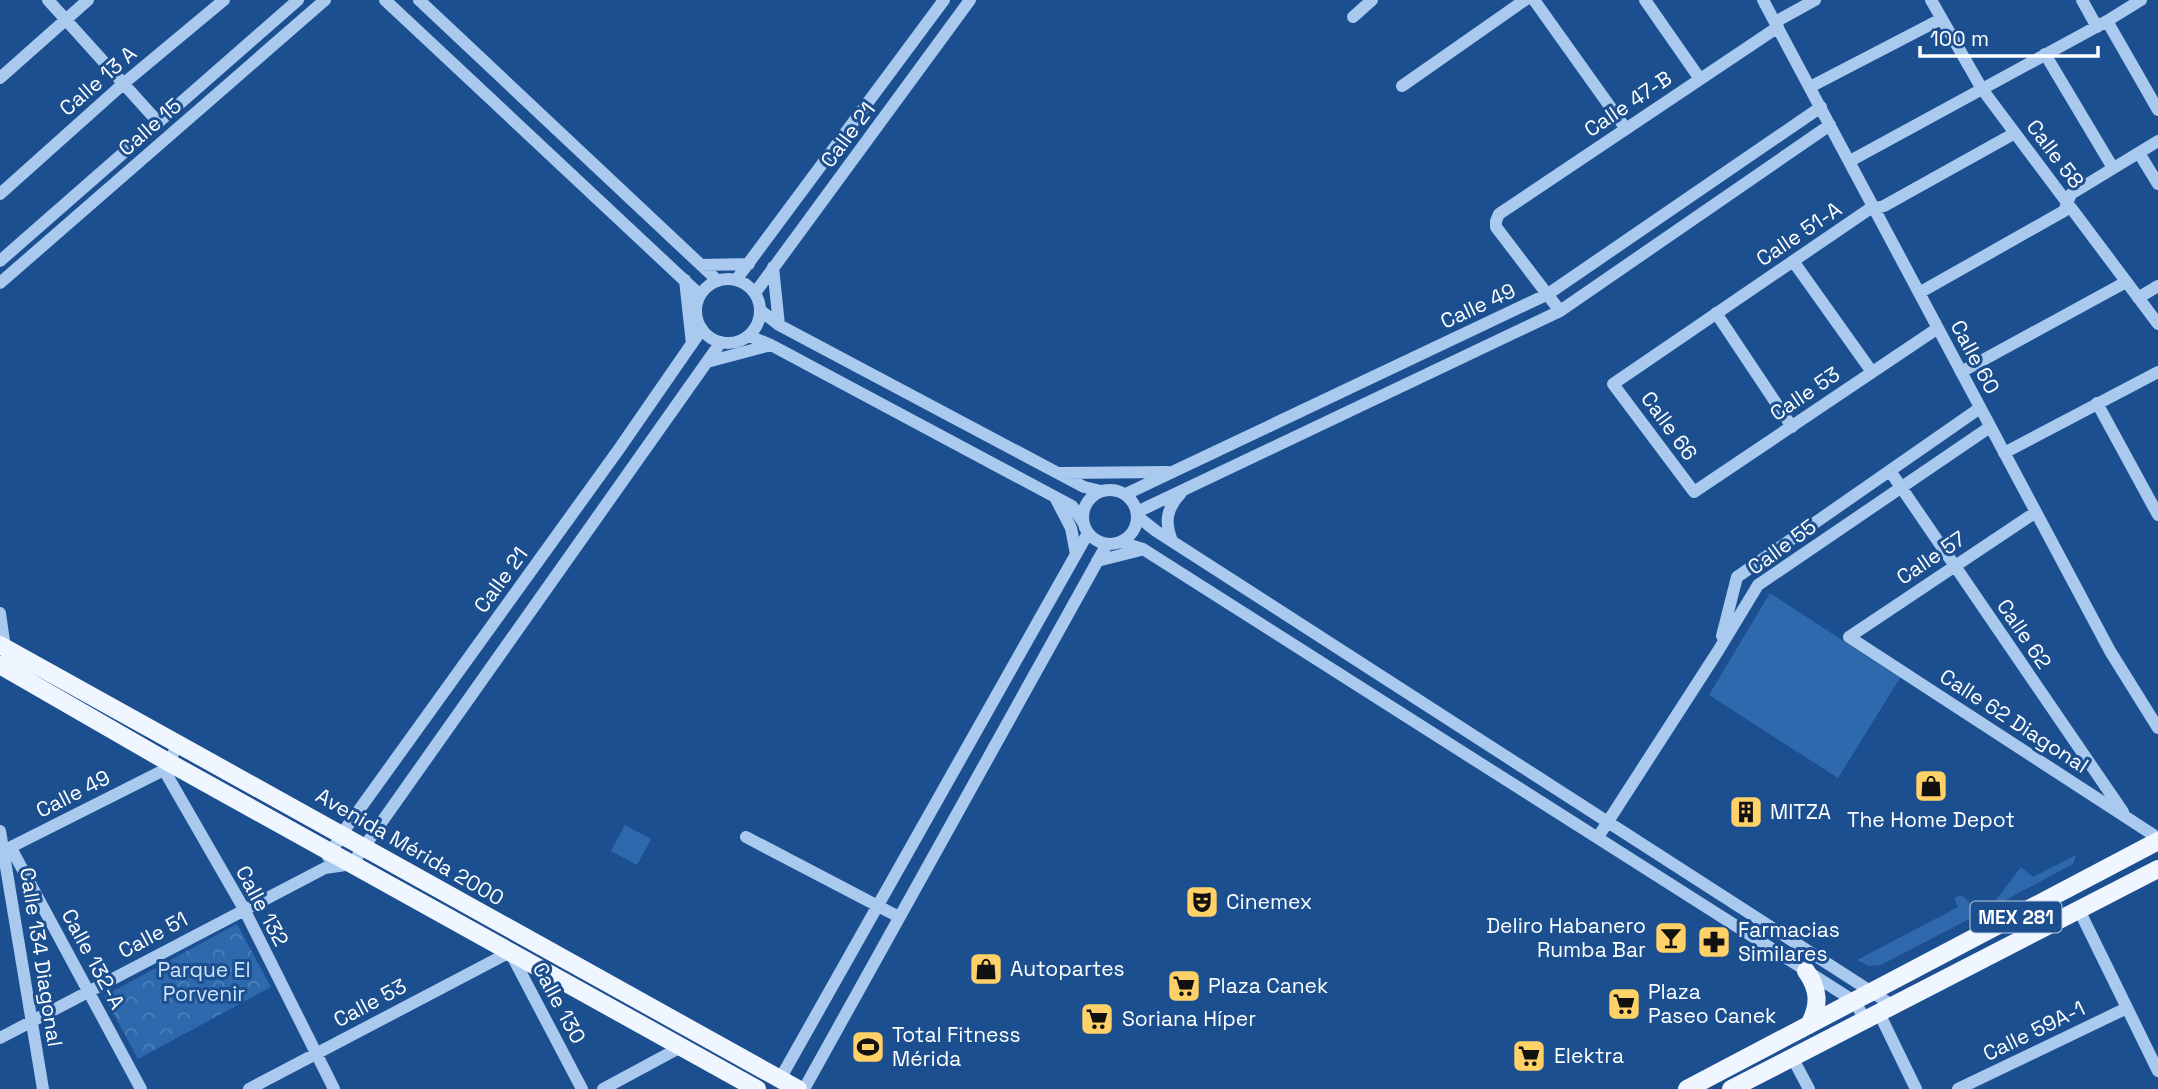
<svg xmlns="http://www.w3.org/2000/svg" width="2158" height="1089" viewBox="0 0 2158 1089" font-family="'Space Grotesk',sans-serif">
<defs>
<pattern id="park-crowns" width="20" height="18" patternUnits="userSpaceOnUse" patternTransform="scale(1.75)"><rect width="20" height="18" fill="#2e69ad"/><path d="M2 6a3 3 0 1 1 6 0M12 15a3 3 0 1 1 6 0" fill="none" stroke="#4d80b9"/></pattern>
</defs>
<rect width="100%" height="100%" fill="#1b4f8f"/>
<path fill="#2e69ad" d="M 1770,593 L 1900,678 L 1838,778 L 1709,695 Z
M 625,825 L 651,839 L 637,865 L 611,851 Z
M 2076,855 L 2073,864 L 2000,903 L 1996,900 L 2021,867 L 2033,877 Z
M 1961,895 L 1970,903 L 1975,916 L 1881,965 L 1869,966 L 1857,960 L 1958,907 L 1954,898 Z"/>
<path fill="url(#park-crowns)" d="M 237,924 L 271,987 L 138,1059 L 104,996 Z"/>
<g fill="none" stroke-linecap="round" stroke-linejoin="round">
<path stroke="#a9c9ee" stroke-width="12" d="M 48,0 L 158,122
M 385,0 L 700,295
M 419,0 L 718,281
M 1534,0 L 1626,129
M 1645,0 L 1700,79
M 1763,0 L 2110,651 L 2158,728
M 1931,0 L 1982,89 L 2158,324
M 2082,0 L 2097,27
M 1353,17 L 1372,0
M 2107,21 L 2158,110
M 1775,22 L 1815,0
M 2045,54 L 2113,168
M 0,78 L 88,0
M 1402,86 L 1525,0
M 1810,87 L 1941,19
M 2139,153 L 2158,184
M 1850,161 L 2107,21 L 2141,0
M 0,194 L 123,84 L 224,0
M 0,261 L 298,0
M 1793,261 L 1872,372
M 701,265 L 749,264
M 773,267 L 779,325
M696 311a32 32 0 1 1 64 0a32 32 0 1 1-64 0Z
M 685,280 L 692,344
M 736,280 L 944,0
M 0,283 L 325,0
M 755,293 L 970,0
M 1919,293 L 2064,211 L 2071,194 L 2158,141
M 2138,298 L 2158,286
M 760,310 L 779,325 L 1084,487 L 1101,491
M 1560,311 L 1496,227 L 1496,221 L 1499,214 L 1778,27
M 1716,313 L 1792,427
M 1938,328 L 1694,492 L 1613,384 L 1868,210 L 1884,206 L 2015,133
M 749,336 L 771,345 L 1072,506 L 1083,522
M 707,362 L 771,345
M 1961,372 L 2126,282
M 2097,403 L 2158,515
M 2004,453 L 2158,372
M 1890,471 L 2123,812
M 1060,473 L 1168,472
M1083 517a27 27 0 1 1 54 0a27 27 0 1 1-54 0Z
M 1126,494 L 1548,294 L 1821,107
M 1056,499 L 1071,528 L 1076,554
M 1137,512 L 1560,311 L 1830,125
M 2036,512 L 1849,637 L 2158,838
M 1137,516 L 1156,531 L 1895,1007
M 1172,541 C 1164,521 1167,508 1181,493
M 1120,542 L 1143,549 L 1854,1001 L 1865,1019
M 1097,561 L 1141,550
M 0,613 L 5,648
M 1722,636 L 1737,577 L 1980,408
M 178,745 L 164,770 L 244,909 L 334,1089
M 0,831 L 43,1089
M 746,837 L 899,917
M 1598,837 L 1718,651 L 1758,585 L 1990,427
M 11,848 L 141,1089
M 5,850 L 164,770
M 328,857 L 346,828 L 619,449 L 702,329
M 2079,910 L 2158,1071
M 510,952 L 582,1089
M 1879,1013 L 1916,1089
M 0,1038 L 325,868 L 352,864 L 721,342
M 1792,1057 L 1809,1089
M 780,1079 L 1088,533
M 249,1089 L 510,952
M 603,1089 L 681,1047
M 804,1089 L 1107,544
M 1958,1089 L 2127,1008"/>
<path stroke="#f0f6ff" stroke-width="18" d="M 0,645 L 798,1089
M 0,665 L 168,762 L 757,1089
M 1806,971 C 1819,989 1820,1005 1809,1025
M 1687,1089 L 2158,841
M 1731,1089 L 2158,869"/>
</g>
<defs>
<symbol id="shop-square" viewBox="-11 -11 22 22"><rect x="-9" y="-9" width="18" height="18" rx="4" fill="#ffd166" stroke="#1b4f8f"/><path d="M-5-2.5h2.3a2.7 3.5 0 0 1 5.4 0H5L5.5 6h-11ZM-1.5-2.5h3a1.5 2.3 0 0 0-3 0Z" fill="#111"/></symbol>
<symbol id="building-square" viewBox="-11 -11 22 22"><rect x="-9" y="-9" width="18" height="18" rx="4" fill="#ffd166" stroke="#1b4f8f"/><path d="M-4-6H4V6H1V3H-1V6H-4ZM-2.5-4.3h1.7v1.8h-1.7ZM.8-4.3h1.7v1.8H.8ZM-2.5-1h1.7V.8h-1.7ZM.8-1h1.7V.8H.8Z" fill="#111"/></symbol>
<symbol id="theatre-square" viewBox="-11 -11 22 22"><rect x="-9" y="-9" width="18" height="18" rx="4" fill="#ffd166" stroke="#1b4f8f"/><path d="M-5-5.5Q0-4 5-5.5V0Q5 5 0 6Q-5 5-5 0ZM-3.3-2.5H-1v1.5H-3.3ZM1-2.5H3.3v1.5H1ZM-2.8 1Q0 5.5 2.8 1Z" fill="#111"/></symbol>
<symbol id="bar-square" viewBox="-11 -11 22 22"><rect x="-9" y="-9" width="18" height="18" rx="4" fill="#ffd166" stroke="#1b4f8f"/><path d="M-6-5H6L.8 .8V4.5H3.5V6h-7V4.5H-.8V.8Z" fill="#111"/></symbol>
<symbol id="pharmacy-square" viewBox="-11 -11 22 22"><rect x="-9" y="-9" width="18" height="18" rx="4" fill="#ffd166" stroke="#1b4f8f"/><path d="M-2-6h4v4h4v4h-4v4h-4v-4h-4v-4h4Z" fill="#111"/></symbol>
<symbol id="supermarket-square" viewBox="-11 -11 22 22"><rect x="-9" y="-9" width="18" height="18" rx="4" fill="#ffd166" stroke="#1b4f8f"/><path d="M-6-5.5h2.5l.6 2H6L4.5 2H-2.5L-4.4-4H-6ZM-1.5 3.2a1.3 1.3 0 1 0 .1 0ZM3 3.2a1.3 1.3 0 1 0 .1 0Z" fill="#111"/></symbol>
<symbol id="stadium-square" viewBox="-11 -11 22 22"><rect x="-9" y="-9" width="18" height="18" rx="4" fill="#ffd166" stroke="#1b4f8f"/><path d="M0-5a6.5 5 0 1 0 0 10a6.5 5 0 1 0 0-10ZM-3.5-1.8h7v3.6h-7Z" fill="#111"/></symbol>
</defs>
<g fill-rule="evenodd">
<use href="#shop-square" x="1912" y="767" width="38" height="38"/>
<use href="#building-square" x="1727" y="793" width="38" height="38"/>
<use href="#theatre-square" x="1183" y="883" width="38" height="38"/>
<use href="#bar-square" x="1652" y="919" width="38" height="38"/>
<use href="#pharmacy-square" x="1695" y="923" width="38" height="38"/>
<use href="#shop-square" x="967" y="950" width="38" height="38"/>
<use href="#supermarket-square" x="1165" y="967" width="38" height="38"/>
<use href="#supermarket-square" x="1605" y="985" width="38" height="38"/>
<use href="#supermarket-square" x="1078" y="1000" width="38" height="38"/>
<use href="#stadium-square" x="849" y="1028" width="38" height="38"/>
<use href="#supermarket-square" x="1510" y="1037" width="38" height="38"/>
</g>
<g text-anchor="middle" stroke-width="6" stroke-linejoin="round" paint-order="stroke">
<rect fill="#1b4f8f" stroke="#bbcadd" stroke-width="2" x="1970.5" y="901.5" width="91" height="31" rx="5"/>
<g font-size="19" font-weight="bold" fill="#fff">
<text x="2016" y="924">MEX 281</text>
</g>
<g font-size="21" fill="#fff" stroke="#1b4f8f">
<text transform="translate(98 81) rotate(-41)" y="7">Calle 13 A</text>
<text transform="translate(1628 104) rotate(-34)" y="7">Calle 47-B</text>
<text transform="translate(150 127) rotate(-41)" y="7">Calle 15</text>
<text transform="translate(848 135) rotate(-53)" y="7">Calle 21</text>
<text transform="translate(2055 154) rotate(53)" y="7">Calle 58</text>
<text transform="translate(1799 234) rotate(-34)" y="7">Calle 51-A</text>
<text transform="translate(1478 306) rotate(-25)" y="7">Calle 49</text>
<text transform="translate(1975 357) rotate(62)" y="7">Calle 60</text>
<text transform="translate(1805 394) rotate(-34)" y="7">Calle 53</text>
<text transform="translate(1669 426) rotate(54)" y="7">Calle 66</text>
<text transform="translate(1782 547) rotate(-36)" y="7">Calle 55</text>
<text transform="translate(1931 558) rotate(-34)" y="7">Calle 57</text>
<text transform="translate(501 580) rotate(-54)" y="7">Calle 21</text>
<text transform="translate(2024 634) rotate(56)" y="7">Calle 62</text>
<text transform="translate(2014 721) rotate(33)" y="7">Calle 62 Diagonal</text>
<text transform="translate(73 794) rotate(-27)" y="7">Calle 49</text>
<text transform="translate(410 847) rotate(30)" y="7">Avenida Mérida 2000</text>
<text transform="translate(262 906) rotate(62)" y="7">Calle 132</text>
<text transform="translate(153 935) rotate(-28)" y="7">Calle 51</text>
<text transform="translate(41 957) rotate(81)" y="7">Calle 134 Diagonal</text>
<text transform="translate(93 959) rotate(62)" y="7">Calle 132-A</text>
<text transform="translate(370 1003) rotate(-28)" y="7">Calle 53</text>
<text transform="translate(559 1003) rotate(62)" y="7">Calle 130</text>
<text transform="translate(2034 1031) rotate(-26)" y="7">Calle 59A-1</text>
</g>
<g font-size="21" fill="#fff" stroke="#1b4f8f" text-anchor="start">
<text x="1770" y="819">MITZA</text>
<text x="1931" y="827" text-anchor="middle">The Home Depot</text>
<text x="1226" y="909">Cinemex</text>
<text x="1646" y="933" text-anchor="end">Deliro Habanero<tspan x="1646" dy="24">Rumba Bar</tspan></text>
<text x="1738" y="937">Farmacias<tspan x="1738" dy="24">Similares</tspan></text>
<text x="1010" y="976">Autopartes</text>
<text x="1208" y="993">Plaza Canek</text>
<text x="1648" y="999">Plaza<tspan x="1648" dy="24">Paseo Canek</tspan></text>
<text x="1122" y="1026">Soriana Híper</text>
<text x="892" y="1042">Total Fitness<tspan x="892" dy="24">Mérida</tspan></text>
<text x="1554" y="1063">Elektra</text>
</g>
<g font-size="21" fill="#cfe3fa" stroke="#1b4f8f">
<text x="204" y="977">Parque El<tspan x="204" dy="24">Porvenir</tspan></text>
</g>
</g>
<path d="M1920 46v10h178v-10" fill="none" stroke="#ffffff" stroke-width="3.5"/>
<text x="1930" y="46" font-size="21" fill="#ffffff" stroke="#1b4f8f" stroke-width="5" paint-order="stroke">100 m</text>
</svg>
